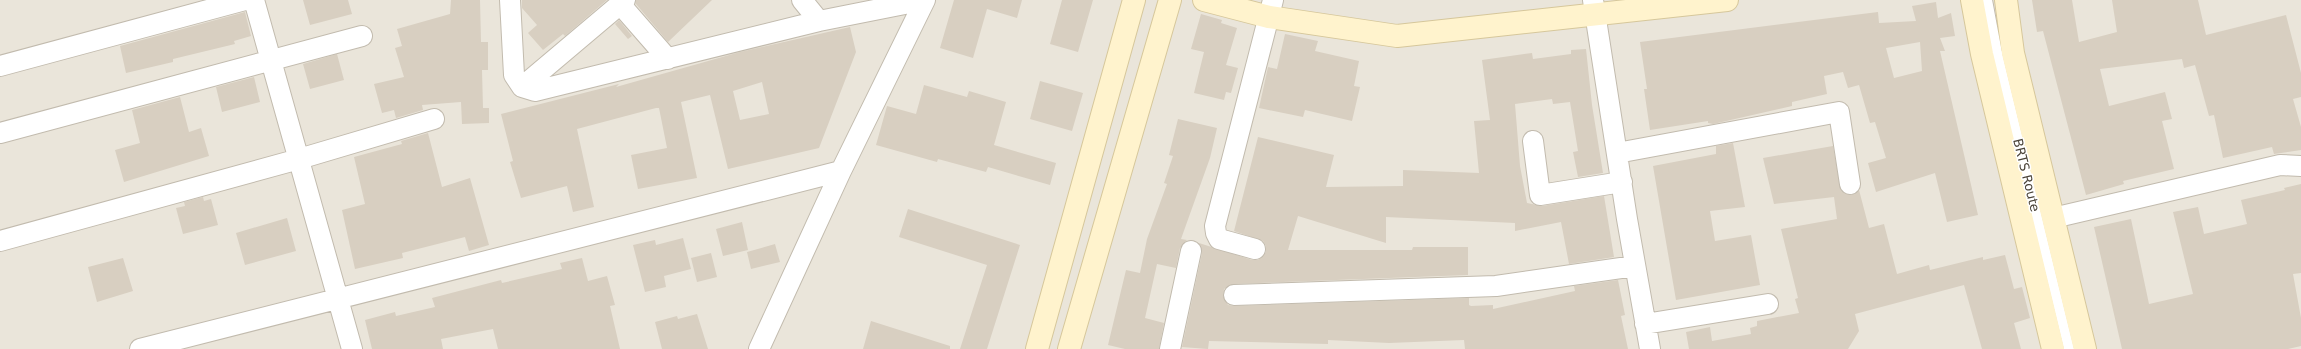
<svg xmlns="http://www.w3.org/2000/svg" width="2301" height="349" viewBox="0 0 2301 349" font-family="'DejaVu Sans',sans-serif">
<rect width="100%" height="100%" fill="#f6f3ec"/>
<path fill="#eae5da" d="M 0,0 L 2301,0 L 2301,349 L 0,349 Z"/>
<path fill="#d8cfc1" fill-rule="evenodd" d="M 303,0 L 348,0 L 352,14 L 310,25 Z
M 451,0 L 480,0 L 481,42 L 488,42 L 488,70 L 482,70 L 483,108 L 489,108 L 489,123 L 462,124 L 461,102 L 422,105 L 423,110 L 396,118 L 394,110 L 382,113 L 374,84 L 404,77 L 395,48 L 402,46 L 397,29 L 450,14 Z
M 522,0 L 607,0 L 565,36 L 563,34 L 543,50 L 528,33 L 537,25 L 522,8 Z
M 636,0 L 712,0 L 668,42 L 636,4 Z
M 954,0 L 1022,0 L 1017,18 L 987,9 L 973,58 L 940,48 Z
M 1062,0 L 1093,0 L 1078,52 L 1050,44 Z
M 2032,0 L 2072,0 L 2079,42 L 2117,32 L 2112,0 L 2198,0 L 2206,35 L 2286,15 L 2301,73 L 2301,97 L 2293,99 L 2301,127 L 2301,150 L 2274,154 L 2272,147 L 2223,158 L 2214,115 L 2209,116 L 2195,65 L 2184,68 L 2182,59 L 2100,69 L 2109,106 L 2165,92 L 2172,119 L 2162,121 L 2174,169 L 2123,181 L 2124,184 L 2086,195 L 2043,31 L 2037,32 Z
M 1936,2 L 1938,18 L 1951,13 L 1955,36 L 1940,38 L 1945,51 L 1940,51 L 1978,215 L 1947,222 L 1935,173 L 1876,192 L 1868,163 L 1886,158 L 1875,122 L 1870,123 L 1859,85 L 1848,88 L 1843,72 L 1824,76 L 1827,94 L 1792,102 L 1792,106 L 1713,124 L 1708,123 L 1708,121 L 1650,130 L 1644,89 L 1647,89 L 1640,42 L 1878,12 L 1879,23 L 1916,21 L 1912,6 ZM 1920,42 L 1922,71 L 1894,78 L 1886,48 Z
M 245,12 L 251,36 L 234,41 L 235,44 L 173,59 L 173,62 L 126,73 L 120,46 Z
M 1201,14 L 1222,20 L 1221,23 L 1237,28 L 1226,65 L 1238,68 L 1231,93 L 1226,92 L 1224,100 L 1194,93 L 1204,52 L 1191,49 Z
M 619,20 L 632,36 L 628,39 L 615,24 Z
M 850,27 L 856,52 L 819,148 L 728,169 L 710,95 L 681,102 L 697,178 L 638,189 L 631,155 L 667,148 L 659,108 L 656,108 L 577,129 L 594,207 L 573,212 L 567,186 L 521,198 L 510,162 L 513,161 L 501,114 L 619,84 L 616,87 L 740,52 ZM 762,82 L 769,114 L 740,120 L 733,91 Z
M 1285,34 L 1318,41 L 1315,51 L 1359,61 L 1354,86 L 1360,87 L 1352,121 L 1305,110 L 1303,117 L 1259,108 L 1268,67 L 1277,69 Z
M 1586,49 L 1592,105 L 1603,173 L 1578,177 L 1573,152 L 1578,151 L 1570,102 L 1553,104 L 1552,99 L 1515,104 L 1520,166 L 1527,203 L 1542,206 L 1604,196 L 1614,257 L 1569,264 L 1561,222 L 1515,231 L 1515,223 L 1386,217 L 1386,243 L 1298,216 L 1288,250 L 1412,250 L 1413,247 L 1468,247 L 1468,275 L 1234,284 L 1224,289 L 1223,296 L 1228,305 L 1234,306 L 1469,298 L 1469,305 L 1471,306 L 1493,305 L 1493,309 L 1575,291 L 1574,286 L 1618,280 L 1625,315 L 1621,316 L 1628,349 L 1465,349 L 1464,340 L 1389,343 L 1328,340 L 1328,344 L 1209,341 L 1208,349 L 1182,347 L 1202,253 L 1199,243 L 1252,260 L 1258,260 L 1266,252 L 1266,246 L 1263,241 L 1234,231 L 1258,137 L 1334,155 L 1326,187 L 1403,186 L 1403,170 L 1479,173 L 1474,121 L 1490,120 L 1482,60 L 1532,53 L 1533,59 L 1571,54 L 1571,50 Z
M 337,54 L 344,80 L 310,89 L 303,64 Z
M 254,77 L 260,102 L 222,112 L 216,87 Z
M 1040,81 L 1083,93 L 1072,131 L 1030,119 Z
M 924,85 L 967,97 L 969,91 L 1006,102 L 994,145 L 1056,163 L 1050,185 L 988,167 L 986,172 L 938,159 L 937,162 L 876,145 L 887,106 L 916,114 Z
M 180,97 L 189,132 L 201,128 L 209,156 L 124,182 L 115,150 L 140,143 L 132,110 Z
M 1178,119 L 1217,128 L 1210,158 L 1181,239 L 1187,240 L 1180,248 L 1176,268 L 1157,264 L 1145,318 L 1164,323 L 1159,349 L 1125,349 L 1108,345 L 1126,270 L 1140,273 L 1147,239 L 1167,184 L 1164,183 L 1173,156 L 1169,155 Z
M 428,133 L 442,187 L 470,178 L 489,245 L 469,251 L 465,237 L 402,253 L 403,258 L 355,269 L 342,210 L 365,204 L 354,157 L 402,144 L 401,141 Z
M 1733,143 L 1745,207 L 1710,211 L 1715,241 L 1751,235 L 1760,285 L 1676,300 L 1653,166 L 1716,154 L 1716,146 Z
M 1833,146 L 1841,191 L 1851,195 L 1859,190 L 1869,228 L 1884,224 L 1897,274 L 1929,265 L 1930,270 L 1983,257 L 1983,260 L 2005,255 L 2014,289 L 2022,287 L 2030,318 L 2014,323 L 2021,349 L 1982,349 L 1964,285 L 1855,314 L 1859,331 L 1848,349 L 1689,349 L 1686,332 L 1710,327 L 1712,341 L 1751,334 L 1750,328 L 1757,326 L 1757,321 L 1799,313 L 1795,299 L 1798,298 L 1781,229 L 1837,219 L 1834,197 L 1774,204 L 1763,158 Z
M 2301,184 L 2301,273 L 2293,274 L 2301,318 L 2301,346 L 2288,349 L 2122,349 L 2094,227 L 2131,219 L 2149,304 L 2193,294 L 2173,212 L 2198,207 L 2204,234 L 2247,224 L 2241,200 L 2285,190 L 2284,188 Z
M 203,197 L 204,201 L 211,199 L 218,225 L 183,234 L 176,208 L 185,206 L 184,202 Z
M 908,209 L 1020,245 L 987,349 L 960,349 L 987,265 L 899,237 Z
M 287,218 L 296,251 L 245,265 L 236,233 Z
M 742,222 L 748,250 L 723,256 L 716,229 Z
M 683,238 L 691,269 L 664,276 L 666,287 L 645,292 L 633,245 L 655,240 L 656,245 Z
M 775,244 L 780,262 L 751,269 L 747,252 Z
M 711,253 L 717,277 L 697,282 L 691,258 Z
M 123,258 L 133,291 L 97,302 L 88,267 Z
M 582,258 L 588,281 L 607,276 L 615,305 L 610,306 L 620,349 L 498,349 L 493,329 L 441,339 L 443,349 L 372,349 L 365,320 L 395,312 L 396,316 L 435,307 L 432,298 L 501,280 L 502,283 L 562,269 L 560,263 Z
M 697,314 L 708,349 L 662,349 L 655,322 L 677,316 L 678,319 Z
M 871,321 L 950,346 L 950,349 L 863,349 Z"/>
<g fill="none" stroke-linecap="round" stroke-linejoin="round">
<defs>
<path id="lane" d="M 1987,0 L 1997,53 L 2069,349"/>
<path id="street" d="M 254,0 L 352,349
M 510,0 L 514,75 L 522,87 L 535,91 L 819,21 L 925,0
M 802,0 L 819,21
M 1593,0 L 1627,219 L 1650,349
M 620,4 L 668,59
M 0,66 L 245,0
M 522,87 L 625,0
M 0,133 L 362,36
M 1533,141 L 1540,195 L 1622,182
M 1617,153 L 1839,112 L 1850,184
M 2053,218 L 2280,165 L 2301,166
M 0,241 L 299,159 L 434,119
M 1255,249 L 1219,239 L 1216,233 L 1215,226 L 1273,0
M 1234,295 L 1496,286 L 1635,266
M 1645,324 L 1768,304
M 140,349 L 841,171
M 759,349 L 841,171 L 925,0
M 1170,349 L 1191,251"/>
<path id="secondary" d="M 1204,0 L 1269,17 L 1397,36 L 1727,0
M 1972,0 L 1982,54 L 2053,349
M 2006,0 L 2013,53 L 2085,349
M 1037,349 L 1134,0
M 1069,349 L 1170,0"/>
</defs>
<use href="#lane" stroke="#c2bbae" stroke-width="12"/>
<use href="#street" stroke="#c2bbae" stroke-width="22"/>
<use href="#secondary" stroke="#d6c79b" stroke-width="24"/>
<use href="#lane" stroke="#fff" stroke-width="10"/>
<use href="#street" stroke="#fff" stroke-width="20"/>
<use href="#secondary" stroke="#fff3cd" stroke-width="22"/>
</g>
<g text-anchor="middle" stroke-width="3" stroke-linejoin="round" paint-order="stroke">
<g font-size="13" fill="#4b4439" stroke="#fff">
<text transform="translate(2027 175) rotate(76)" y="5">BRTS Route</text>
</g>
</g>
</svg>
